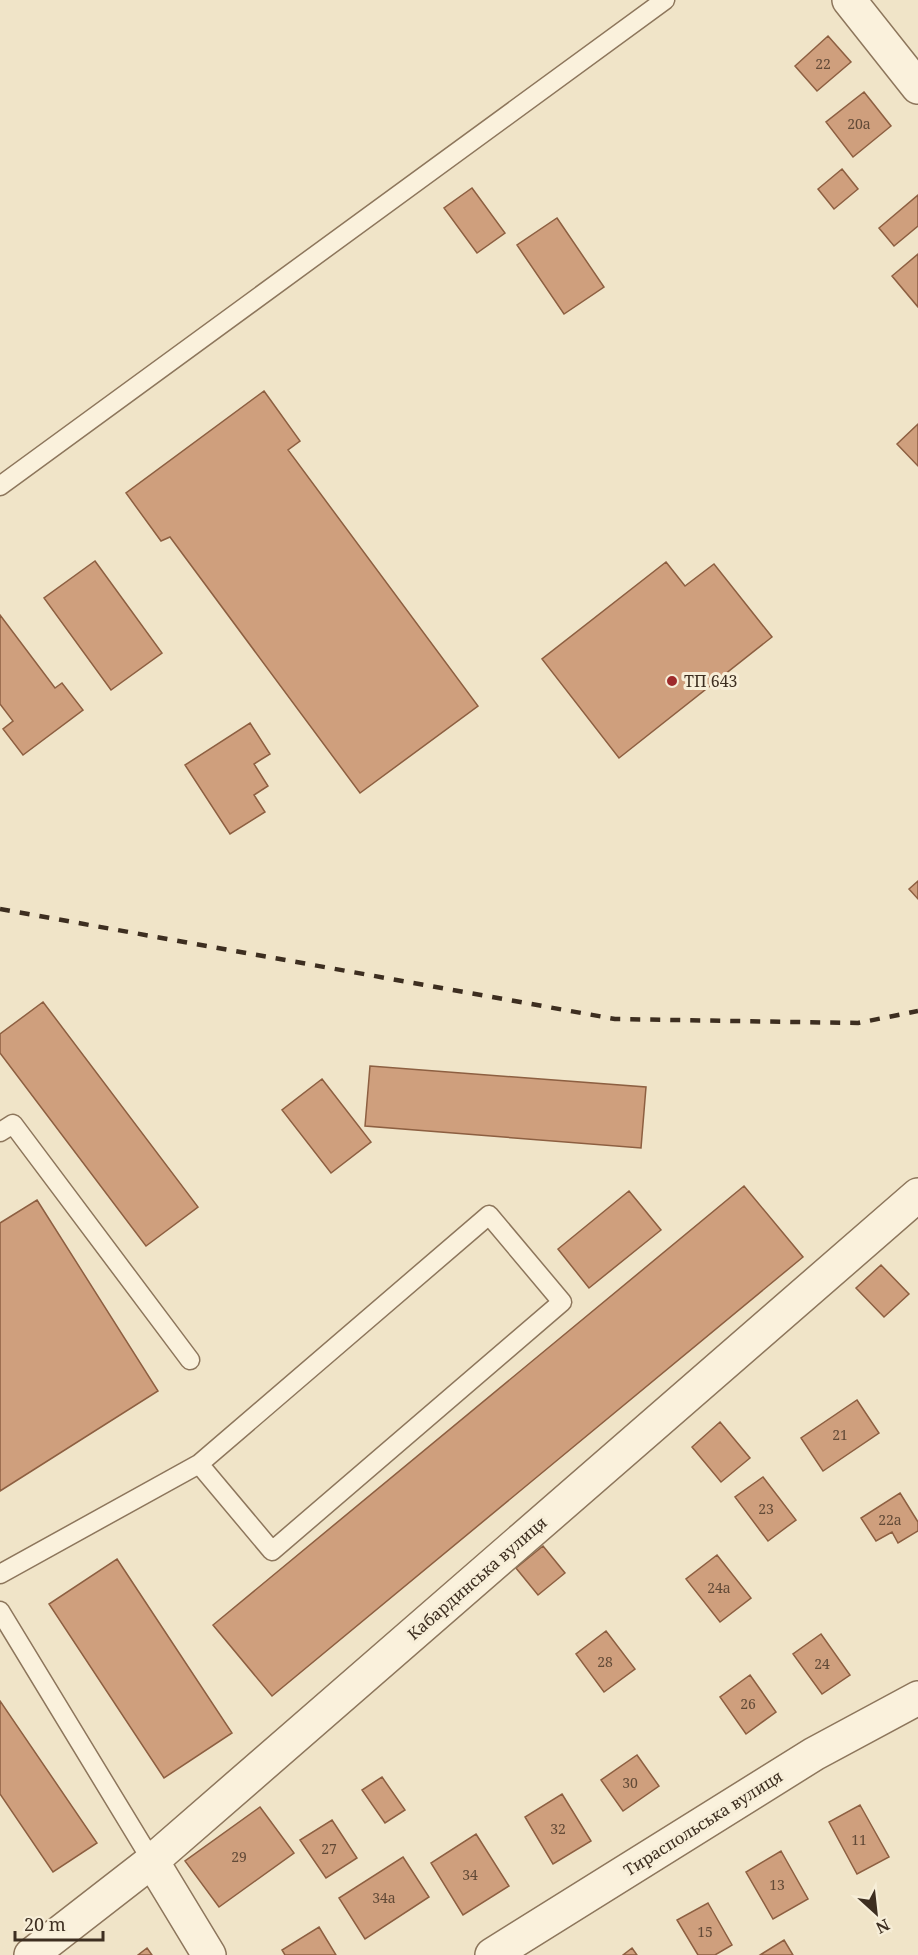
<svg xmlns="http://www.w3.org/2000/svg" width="918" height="1955" viewBox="0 0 918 1955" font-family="'Noto Serif',serif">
<rect width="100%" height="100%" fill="#f0e4c8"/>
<path fill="#cf9f7d" stroke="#8d5f41" stroke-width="1.5" d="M 828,36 L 851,62 L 817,91 L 795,66 Z
M 864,92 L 891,126 L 853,157 L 826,122 Z
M 842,169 L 858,189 L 834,209 L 818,189 Z
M 472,188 L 505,233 L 477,253 L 444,208 Z
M 918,195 L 918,226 L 894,246 L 879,228 Z
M 557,218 L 604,287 L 564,314 L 517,245 Z
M 918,254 L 918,307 L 892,276 Z
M 264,391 L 300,441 L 288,450 L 478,706 L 360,793 L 170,537 L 161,541 L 126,493 Z
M 918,424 L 918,466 L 897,444 Z
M 95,561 L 162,653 L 111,690 L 44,598 Z
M 666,562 L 685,586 L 714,564 L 772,637 L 619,758 L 542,659 Z
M 0,615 L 55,688 L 62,683 L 83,710 L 23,755 L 3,729 L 13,721 L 0,704 Z
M 250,723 L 270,754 L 254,764 L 268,786 L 254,795 L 265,812 L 230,834 L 185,765 Z
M 918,881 L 918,899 L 909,889 Z
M 43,1002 L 198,1207 L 146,1246 L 0,1053 L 0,1034 Z
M 370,1066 L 646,1087 L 641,1148 L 365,1126 Z
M 322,1079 L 371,1142 L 331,1173 L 282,1110 Z
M 744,1186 L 803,1257 L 272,1696 L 213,1625 Z
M 629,1191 L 661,1230 L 589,1288 L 558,1249 Z
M 37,1200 L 158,1391 L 0,1491 L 0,1223 Z
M 881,1265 L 909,1294 L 884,1317 L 856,1288 Z
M 857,1400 L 879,1433 L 823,1471 L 801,1438 Z
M 720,1422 L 750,1458 L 721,1482 L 692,1447 Z
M 763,1477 L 796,1520 L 768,1541 L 735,1497 Z
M 900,1493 L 918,1522 L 918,1531 L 898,1543 L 892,1532 L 876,1541 L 861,1518 Z
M 543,1546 L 565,1573 L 538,1595 L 516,1568 Z
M 717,1555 L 751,1598 L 720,1622 L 686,1579 Z
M 117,1559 L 232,1733 L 164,1778 L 49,1604 Z
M 606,1631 L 635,1669 L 604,1692 L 576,1654 Z
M 821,1634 L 850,1675 L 822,1694 L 793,1654 Z
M 750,1675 L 776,1712 L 746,1734 L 720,1697 Z
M 0,1701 L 97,1843 L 53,1872 L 0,1794 Z
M 637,1755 L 659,1786 L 623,1811 L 601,1780 Z
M 382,1777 L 405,1810 L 385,1823 L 362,1790 Z
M 562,1794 L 591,1841 L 553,1864 L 525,1817 Z
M 860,1805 L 889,1857 L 857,1874 L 829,1822 Z
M 260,1807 L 294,1853 L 219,1907 L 185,1861 Z
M 332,1820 L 357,1858 L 326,1878 L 300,1840 Z
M 476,1834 L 509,1886 L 463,1915 L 431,1863 Z
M 781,1851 L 808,1899 L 773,1919 L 746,1872 Z
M 403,1857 L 429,1897 L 365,1939 L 339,1898 Z
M 708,1903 L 732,1945 L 715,1955 L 698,1955 L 677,1920 Z
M 319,1927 L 336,1955 L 285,1955 L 282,1950 Z
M 784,1940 L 793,1955 L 760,1955 Z
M 147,1948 L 152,1955 L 138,1955 Z
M 632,1948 L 637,1955 L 623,1955 Z"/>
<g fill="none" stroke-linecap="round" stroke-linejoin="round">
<defs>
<path id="lane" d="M 0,486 L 665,0
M 0,1132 L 13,1124 L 190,1360
M 0,1574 L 199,1464 L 489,1215 L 562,1302 L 272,1551 L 199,1464
M 0,1611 L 152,1861"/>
<path id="street" d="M 849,0 L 918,87
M 152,1861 L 209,1955
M 31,1955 L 152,1861 L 918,1195
M 492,1955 L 814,1754 L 918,1698"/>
</defs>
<use href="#lane" stroke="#8d765c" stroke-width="21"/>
<use href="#street" stroke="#8d765c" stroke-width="36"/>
<use href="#lane" stroke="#faf1dc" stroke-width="18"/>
<use href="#street" stroke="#faf1dc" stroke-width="33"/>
<path stroke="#3d2e20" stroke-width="4.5" stroke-dasharray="10 10" stroke-linecap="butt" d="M 0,909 L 615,1019 L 858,1023 L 918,1011"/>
</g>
<circle fill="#9e2a2b" stroke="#f7eed8" stroke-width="2" cx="672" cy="681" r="6"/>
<g text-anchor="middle" stroke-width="6" stroke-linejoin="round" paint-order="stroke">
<g font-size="14" fill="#624a37">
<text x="823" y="69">22</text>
<text x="859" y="129">20а</text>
<text x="840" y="1440">21</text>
<text x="766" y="1514">23</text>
<text x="890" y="1525">22а</text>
<text x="719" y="1593">24а</text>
<text x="605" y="1667">28</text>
<text x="822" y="1669">24</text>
<text x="748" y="1709">26</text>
<text x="630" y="1788">30</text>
<text x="558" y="1834">32</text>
<text x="859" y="1845">11</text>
<text x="329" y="1854">27</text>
<text x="239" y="1862">29</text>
<text x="470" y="1880">34</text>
<text x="777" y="1890">13</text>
<text x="384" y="1903">34а</text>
<text x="705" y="1937">15</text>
</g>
<g font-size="16" fill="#3d2e20" stroke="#f7eed8" text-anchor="start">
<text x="684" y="687">ТП 643</text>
</g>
<g font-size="16" fill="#3d2e20" stroke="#f7eed8">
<text transform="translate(477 1578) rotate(-41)" y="6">Кабардинська вулиця</text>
<text transform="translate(703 1823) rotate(-32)" y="6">Тираспольська вулиця</text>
</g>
</g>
<g transform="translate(876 1913) rotate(153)" stroke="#f7eed8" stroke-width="4.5" paint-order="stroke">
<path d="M0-4.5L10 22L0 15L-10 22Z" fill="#3d2e20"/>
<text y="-9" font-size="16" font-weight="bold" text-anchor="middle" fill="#3d2e20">N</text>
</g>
<path d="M15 1931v9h88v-9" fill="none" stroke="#3d2e20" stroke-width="3"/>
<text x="24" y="1931" font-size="18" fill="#3d2e20" stroke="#f7eed8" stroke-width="4.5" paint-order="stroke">20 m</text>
</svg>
